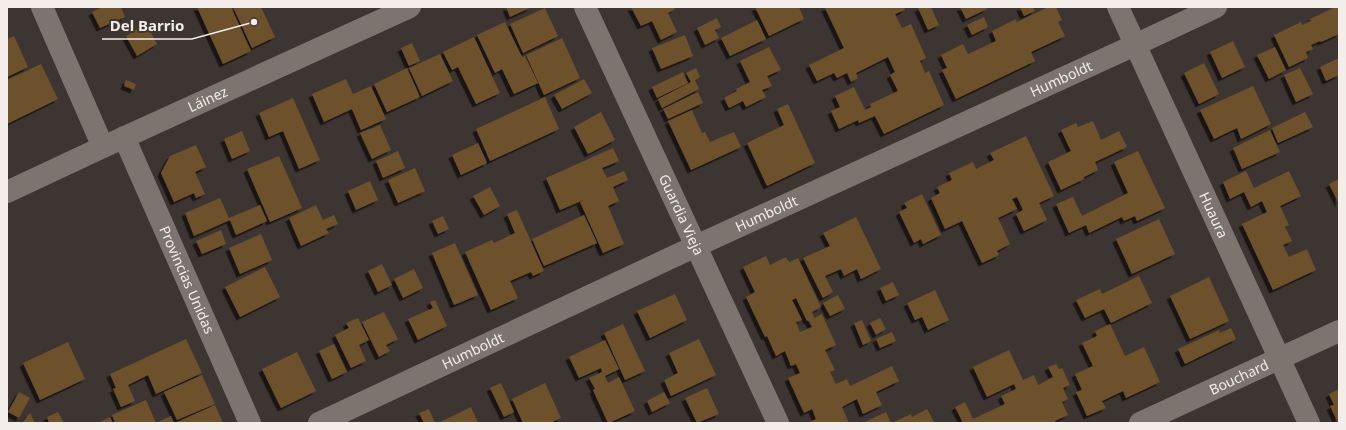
<svg xmlns="http://www.w3.org/2000/svg" width="1346" height="430" viewBox="0 0 1346 430" font-family="'Noto Sans',sans-serif">
<defs>
<filter id="shadow"><feDropShadow dx="-3.5" dy="3.5" stdDeviation="0" flood-color="#0009"/></filter>
</defs>
<rect width="100%" height="100%" fill="#3d3531"/>
<path fill="#6c512b" fill-rule="evenodd" filter="url(#shadow)" d="M 102,7 L 121,7 L 125,17 L 100,28 L 92,12 Z
M 197,7 L 231,7 L 251,51 L 223,64 Z
M 233,7 L 261,7 L 275,37 L 252,48 Z
M 506,7 L 532,7 L 510,17 Z
M 631,7 L 674,7 L 675,9 L 668,13 L 677,32 L 661,40 L 652,21 L 641,26 Z
M 755,7 L 799,7 L 804,19 L 769,36 Z
M 826,7 L 904,7 L 905,10 L 895,14 L 902,28 L 911,24 L 926,58 L 920,61 L 925,73 L 929,71 L 944,105 L 884,134 L 875,116 L 859,123 L 858,120 L 839,129 L 831,111 L 840,107 L 835,96 L 854,87 L 865,110 L 871,107 L 870,104 L 898,91 L 890,75 L 895,72 L 888,57 L 856,73 L 858,78 L 851,82 L 847,73 L 837,78 L 834,73 L 817,81 L 809,65 L 844,48 L 825,8 Z
M 921,7 L 931,7 L 939,25 L 928,30 L 918,8 Z
M 960,7 L 986,7 L 987,9 L 966,19 Z
M 1020,7 L 1033,7 L 1035,11 L 1024,16 Z
M 1048,7 L 1056,7 L 1062,20 L 1058,22 L 1065,36 L 1031,52 L 1035,61 L 956,99 L 942,70 L 947,68 L 941,55 L 963,44 L 968,54 L 996,41 L 992,31 L 1016,19 L 1017,22 Z
M 1335,7 L 1339,7 L 1339,34 L 1321,42 L 1320,41 L 1311,45 L 1313,49 L 1306,52 L 1308,58 L 1289,67 L 1274,35 L 1301,22 L 1302,25 L 1311,21 L 1310,19 Z
M 545,8 L 558,36 L 523,53 L 510,24 Z
M 984,17 L 988,27 L 972,35 L 967,25 Z
M 717,18 L 721,27 L 715,30 L 719,38 L 705,45 L 697,28 Z
M 757,20 L 766,39 L 730,56 L 721,38 Z
M 505,22 L 522,57 L 525,56 L 538,83 L 514,94 L 502,69 L 495,73 L 477,35 Z
M 146,24 L 157,44 L 137,56 L 126,36 Z
M 685,35 L 693,56 L 661,69 L 652,48 Z
M 14,36 L 28,67 L 7,77 L 7,39 Z
M 474,37 L 500,93 L 476,104 L 458,67 L 452,70 L 443,52 Z
M 562,38 L 580,78 L 544,95 L 526,55 Z
M 1233,41 L 1245,67 L 1222,78 L 1210,52 Z
M 412,43 L 420,61 L 409,66 L 401,48 Z
M 769,47 L 781,70 L 767,76 L 772,86 L 762,90 L 766,97 L 746,107 L 743,101 L 729,108 L 724,98 L 737,91 L 736,89 L 750,82 L 740,61 Z
M 1275,47 L 1286,70 L 1269,79 L 1257,55 Z
M 440,54 L 453,81 L 422,96 L 409,68 Z
M 1339,58 L 1339,75 L 1326,81 L 1320,67 Z
M 1204,63 L 1219,94 L 1199,104 L 1184,73 Z
M 41,64 L 58,99 L 7,124 L 7,80 Z
M 407,68 L 420,97 L 387,112 L 374,84 Z
M 696,68 L 700,77 L 695,80 L 699,89 L 662,108 L 658,99 L 691,82 L 686,73 Z
M 1300,68 L 1313,94 L 1296,102 L 1284,75 Z
M 683,72 L 688,83 L 657,98 L 652,87 Z
M 346,79 L 353,94 L 371,86 L 386,119 L 361,130 L 352,109 L 324,122 L 312,94 Z
M 584,79 L 592,93 L 562,109 L 554,95 Z
M 126,80 L 136,84 L 134,90 L 124,86 Z
M 1253,86 L 1271,124 L 1241,139 L 1237,128 L 1214,139 L 1200,110 Z
M 698,92 L 703,103 L 668,119 L 663,109 Z
M 545,97 L 559,129 L 490,161 L 476,129 Z
M 293,98 L 320,160 L 299,169 L 283,131 L 269,137 L 259,113 Z
M 788,104 L 815,163 L 767,186 L 747,143 L 784,125 L 777,109 Z
M 692,110 L 702,133 L 705,132 L 710,142 L 734,132 L 741,147 L 691,170 L 668,121 Z
M 601,112 L 615,140 L 588,154 L 574,127 Z
M 1305,112 L 1313,127 L 1278,143 L 1272,128 Z
M 1093,121 L 1101,140 L 1119,131 L 1127,147 L 1095,162 L 1098,170 L 1084,177 L 1084,179 L 1061,190 L 1048,162 L 1071,151 L 1061,130 L 1076,123 L 1078,127 Z
M 380,125 L 391,150 L 372,159 L 360,133 Z
M 1270,130 L 1280,152 L 1242,169 L 1233,148 Z
M 242,131 L 250,151 L 232,159 L 224,139 Z
M 1026,136 L 1054,196 L 1039,203 L 1047,220 L 1024,231 L 1016,214 L 1023,210 L 1017,197 L 1012,199 L 1017,209 L 998,218 L 1010,244 L 997,251 L 999,255 L 982,263 L 962,221 L 945,229 L 931,198 L 940,193 L 937,187 L 952,180 L 949,173 L 973,162 L 976,169 L 994,160 L 990,153 Z
M 478,143 L 487,163 L 461,175 L 452,155 Z
M 196,145 L 206,167 L 195,172 L 205,194 L 196,198 L 194,193 L 174,202 L 161,173 L 170,156 Z
M 613,148 L 619,161 L 602,168 L 607,178 L 624,171 L 628,180 L 613,187 L 619,201 L 608,206 L 624,244 L 603,253 L 580,202 L 586,199 L 560,210 L 546,178 Z
M 398,151 L 405,168 L 383,178 L 376,161 Z
M 1138,151 L 1165,208 L 1137,221 L 1135,216 L 1124,221 L 1122,217 L 1089,233 L 1086,225 L 1069,233 L 1056,204 L 1073,197 L 1082,216 L 1128,193 L 1114,162 Z
M 279,156 L 302,208 L 270,222 L 247,169 Z
M 415,168 L 425,191 L 398,203 L 388,180 Z
M 1246,171 L 1254,188 L 1289,171 L 1301,196 L 1280,206 L 1289,225 L 1285,227 L 1292,241 L 1283,245 L 1289,257 L 1307,249 L 1316,270 L 1273,290 L 1242,224 L 1267,212 L 1262,201 L 1251,207 L 1244,192 L 1230,199 L 1223,182 Z
M 1339,179 L 1339,204 L 1329,184 Z
M 370,181 L 378,200 L 356,210 L 348,191 Z
M 490,187 L 500,206 L 484,215 L 473,196 Z
M 922,194 L 941,235 L 923,244 L 921,239 L 914,243 L 899,212 L 907,208 L 904,203 Z
M 220,198 L 229,218 L 260,205 L 267,221 L 236,235 L 230,220 L 194,236 L 185,213 Z
M 316,205 L 323,220 L 334,215 L 338,224 L 326,229 L 329,233 L 301,246 L 289,218 Z
M 517,210 L 544,271 L 533,276 L 531,272 L 510,281 L 518,298 L 491,310 L 465,252 L 492,240 L 494,243 L 515,233 L 507,214 Z
M 584,215 L 597,243 L 544,266 L 532,239 Z
M 443,216 L 449,229 L 438,234 L 432,221 Z
M 856,217 L 881,269 L 861,279 L 857,269 L 844,276 L 841,269 L 825,276 L 833,292 L 823,298 L 803,258 L 830,246 L 823,233 Z
M 1159,219 L 1175,254 L 1132,274 L 1116,239 Z
M 221,230 L 226,244 L 202,254 L 196,241 Z
M 261,234 L 272,260 L 240,274 L 229,248 Z
M 455,243 L 478,295 L 454,305 L 432,253 Z
M 766,256 L 770,265 L 786,257 L 789,262 L 798,258 L 821,307 L 812,312 L 814,318 L 822,314 L 836,345 L 825,350 L 835,370 L 830,372 L 836,384 L 847,379 L 850,386 L 892,366 L 899,381 L 876,392 L 882,405 L 863,414 L 857,399 L 842,407 L 849,423 L 807,423 L 816,419 L 812,409 L 804,413 L 788,378 L 800,373 L 796,364 L 791,366 L 785,351 L 776,356 L 767,336 L 765,337 L 746,297 L 755,292 L 743,267 ZM 796,298 L 807,321 L 808,320 L 812,327 L 800,332 L 796,322 L 802,320 L 792,300 Z
M 382,264 L 392,285 L 378,292 L 368,271 Z
M 265,267 L 280,297 L 240,317 L 225,287 Z
M 414,269 L 423,288 L 403,298 L 394,279 Z
M 1139,276 L 1152,303 L 1111,323 L 1104,309 L 1085,318 L 1076,300 L 1100,289 L 1102,294 Z
M 1209,277 L 1229,321 L 1190,339 L 1170,296 Z
M 893,282 L 899,295 L 886,301 L 880,288 Z
M 935,290 L 949,320 L 928,330 L 922,317 L 915,320 L 907,303 Z
M 675,294 L 687,320 L 650,338 L 637,311 Z
M 838,295 L 845,309 L 830,316 L 823,303 Z
M 435,300 L 447,326 L 418,340 L 408,319 L 433,308 L 430,302 Z
M 384,312 L 398,339 L 386,345 L 390,351 L 379,357 L 362,322 Z
M 358,318 L 369,340 L 359,345 L 366,361 L 351,368 L 335,335 L 349,328 L 346,323 Z
M 880,318 L 886,329 L 876,335 L 870,323 Z
M 862,320 L 871,341 L 863,345 L 854,323 Z
M 623,324 L 645,371 L 625,380 L 604,333 Z
M 1110,324 L 1125,356 L 1144,347 L 1160,382 L 1126,398 L 1123,391 L 1102,401 L 1106,408 L 1087,416 L 1076,392 L 1082,390 L 1075,374 L 1093,366 L 1082,343 L 1097,336 L 1095,331 Z
M 1231,328 L 1236,339 L 1185,364 L 1178,349 L 1219,330 L 1220,333 Z
M 892,332 L 896,341 L 880,348 L 876,339 Z
M 186,339 L 202,373 L 156,394 L 148,375 L 128,385 L 135,401 L 121,407 L 113,389 L 116,388 L 110,374 Z
M 699,339 L 716,375 L 671,396 L 664,380 L 678,373 L 669,353 Z
M 605,340 L 619,369 L 605,376 L 608,383 L 619,377 L 635,411 L 609,423 L 608,423 L 593,390 L 595,389 L 589,378 L 602,372 L 601,368 L 579,378 L 569,357 Z
M 68,342 L 85,379 L 40,400 L 23,363 Z
M 334,344 L 347,372 L 332,379 L 319,351 Z
M 1009,350 L 1023,380 L 1034,375 L 1038,385 L 1053,377 L 1048,367 L 1056,364 L 1059,369 L 1062,368 L 1070,385 L 1063,388 L 1068,399 L 1062,402 L 1068,415 L 1055,421 L 1056,423 L 963,423 L 955,407 L 965,402 L 973,419 L 1005,404 L 1001,396 L 1016,389 L 1014,384 L 987,397 L 973,367 Z
M 297,352 L 316,391 L 281,408 L 262,369 Z
M 202,375 L 215,404 L 177,420 L 164,392 Z
M 501,383 L 514,412 L 504,417 L 490,388 Z
M 545,383 L 561,418 L 550,423 L 523,423 L 512,399 Z
M 707,388 L 719,414 L 697,423 L 685,398 Z
M 1339,389 L 1339,423 L 1338,423 L 1330,406 L 1334,405 L 1329,394 Z
M 19,392 L 30,398 L 19,418 L 8,412 Z
M 664,392 L 670,403 L 652,412 L 647,401 Z
M 146,400 L 156,423 L 171,416 L 174,423 L 115,423 L 112,415 Z
M 215,405 L 223,423 L 175,423 Z
M 471,407 L 478,423 L 438,423 Z
M 429,409 L 435,423 L 424,423 L 419,413 Z
M 927,409 L 934,422 L 931,423 L 892,423 L 911,414 L 912,417 Z
M 58,412 L 64,423 L 49,423 L 47,417 Z
M 886,412 L 891,423 L 863,423 Z
M 30,413 L 35,423 L 22,423 Z
M 110,417 L 113,423 L 98,423 Z"/>
<g fill="none" stroke-linecap="round" stroke-linejoin="round">
<g stroke="#7c746e" stroke-width="22">
<path d="M 42,7 L 103,147"/>
<path id="s1" d="M 585,7 L 778,423"/>
<path id="s2" d="M 1118,7 L 1309,423"/>
<path id="s3" d="M 124,137 L 250,423"/>
<path id="s4" d="M 319,423 L 696,246 L 1135,45 L 1216,7"/>
<path id="s5" d="M 1140,423 L 1339,331"/>
</g>
<path stroke="#7c746e" stroke-width="22" id="s6" d="M 7,192 L 103,147 L 410,7"/>
</g>
<g text-anchor="middle" stroke-width="4" stroke-linejoin="round" paint-order="stroke">
<g font-size="14" fill="#f3eeea" stroke="#3d3531">
<text dy="5" stroke="none"><textPath href="#s4" startOffset="818">Humboldt</textPath></text>
<text dy="5" stroke="none"><textPath href="#s6" startOffset="221">Láinez</textPath></text>
<text dy="5" stroke="none"><textPath href="#s4" startOffset="494">Humboldt</textPath></text>
<text dy="5" stroke="none"><textPath href="#s1" startOffset="229">Guardia Vieja</textPath></text>
<text dy="5" stroke="none"><textPath href="#s2" startOffset="229">Huaura</textPath></text>
<text dy="5" stroke="none"><textPath href="#s3" startOffset="156">Provincias Unidas</textPath></text>
<text dy="5" stroke="none"><textPath href="#s4" startOffset="170">Humboldt</textPath></text>
<text dy="5" stroke="none"><textPath href="#s5" startOffset="109">Bouchard</textPath></text>
</g>
</g>
<path fill="none" stroke="#f3eeea" stroke-width="1.5" d="M254 22L192 39H102"/>
<circle fill="#f3eeea" stroke="#3d3531" stroke-width="1.5" cx="254" cy="22" r="4"/>
<g font-size="15" text-anchor="middle" font-weight="bold" fill="#f3eeea" stroke="#3d3531" stroke-width="4" stroke-linejoin="round" paint-order="stroke">
<text x="147" y="31">Del Barrio</text>
</g>
<rect width="1346" height="430" fill="none" stroke="#f3eeea" stroke-width="16"/>
</svg>
